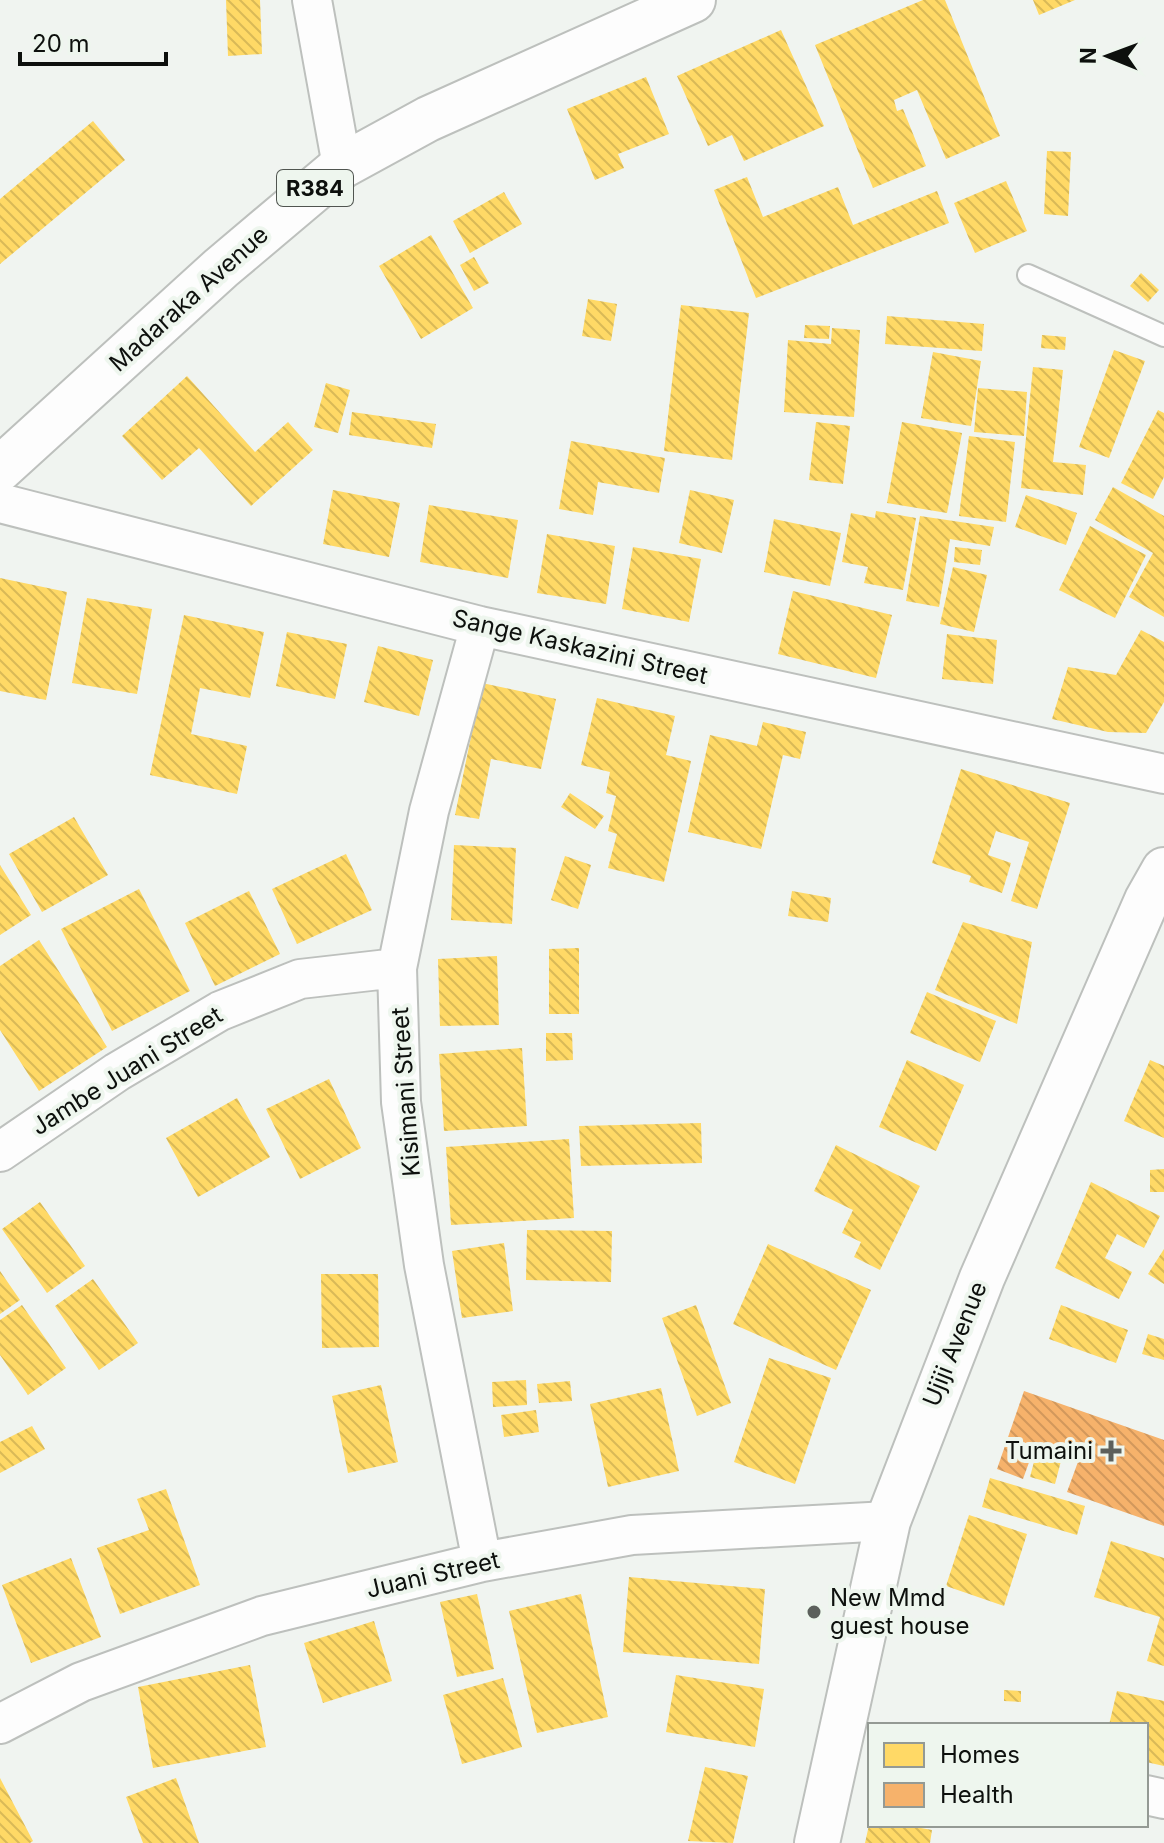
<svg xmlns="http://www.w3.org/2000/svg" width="1164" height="1843" viewBox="0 0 1164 1843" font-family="Inter,sans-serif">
<defs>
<pattern id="homes-back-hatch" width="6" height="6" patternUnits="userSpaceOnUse" patternTransform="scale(2)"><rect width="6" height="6" fill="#ffd966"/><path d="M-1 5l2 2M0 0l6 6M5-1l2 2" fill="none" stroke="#d9b957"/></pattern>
<pattern id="health-back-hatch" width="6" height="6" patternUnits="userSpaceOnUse" patternTransform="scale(2)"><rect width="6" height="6" fill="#f6b26b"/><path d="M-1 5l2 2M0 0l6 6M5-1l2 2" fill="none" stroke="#d2985c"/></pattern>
</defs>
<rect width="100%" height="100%" fill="#f0f4f0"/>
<path fill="url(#homes-back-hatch)" d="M 226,0 L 260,0 L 262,54 L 228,56 Z
M 923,0 L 945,0 L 1000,136 L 946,159 L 917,90 L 894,100 L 897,111 L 903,109 L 926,166 L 873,188 L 815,45 Z
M 1033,0 L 1075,0 L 1039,15 Z
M 781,30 L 824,126 L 744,161 L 732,135 L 708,146 L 677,76 Z
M 646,77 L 669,134 L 618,154 L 624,168 L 595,180 L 567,109 Z
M 93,121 L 125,160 L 0,264 L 0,199 Z
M 1047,151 L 1071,152 L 1068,216 L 1044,214 Z
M 747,177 L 763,217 L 838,187 L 853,225 L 937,191 L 949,223 L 756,298 L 714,190 Z
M 1006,181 L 1027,231 L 975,253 L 954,203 Z
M 504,192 L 522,224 L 470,253 L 453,221 Z
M 431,235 L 473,308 L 421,339 L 379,266 Z
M 474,257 L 489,283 L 474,291 L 460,265 Z
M 1141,273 L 1159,290 L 1148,302 L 1130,286 Z
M 588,299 L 617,304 L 611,341 L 582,336 Z
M 681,305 L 749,313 L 732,460 L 664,451 Z
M 887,316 L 984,324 L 982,351 L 885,344 Z
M 805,325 L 830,326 L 829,339 L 804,338 Z
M 832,328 L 860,330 L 854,417 L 784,412 L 788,340 L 831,344 Z
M 1042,335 L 1066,337 L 1065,350 L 1041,348 Z
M 1114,350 L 1145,361 L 1109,458 L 1079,447 Z
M 933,352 L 981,361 L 971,426 L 921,418 Z
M 1033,367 L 1063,370 L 1053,462 L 1086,465 L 1083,495 L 1021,488 Z
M 187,376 L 255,452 L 288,422 L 313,450 L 251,506 L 199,448 L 162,480 L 122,436 Z
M 326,383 L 350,390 L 338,433 L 314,427 Z
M 978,388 L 1027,392 L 1024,436 L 974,432 Z
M 1158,410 L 1164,413 L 1164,477 L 1153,499 L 1121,483 Z
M 352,412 L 436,424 L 432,448 L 349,435 Z
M 816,422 L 850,426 L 843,484 L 809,480 Z
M 902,422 L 962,433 L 947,513 L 887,503 Z
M 969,436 L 1015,442 L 1006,522 L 959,516 Z
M 571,441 L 665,458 L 659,493 L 598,482 L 593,515 L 559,509 Z
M 1113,487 L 1164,516 L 1164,617 L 1129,597 L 1153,553 L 1095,520 Z
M 333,490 L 400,503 L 389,557 L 323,544 Z
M 690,490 L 734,500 L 722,553 L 679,543 Z
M 1026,495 L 1077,513 L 1066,545 L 1015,527 Z
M 429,505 L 518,520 L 508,578 L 420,562 Z
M 876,511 L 916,518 L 903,590 L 864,583 L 868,567 L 842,562 L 851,513 L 875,518 Z
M 920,516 L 994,527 L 990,546 L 950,539 L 939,607 L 906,601 Z
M 774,519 L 841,533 L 830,586 L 764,572 Z
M 1090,526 L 1146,555 L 1115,618 L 1059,590 Z
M 547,534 L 615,546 L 606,604 L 537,593 Z
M 633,547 L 701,559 L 689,622 L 622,609 Z
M 955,547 L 982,550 L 980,565 L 954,562 Z
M 953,567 L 987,575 L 974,632 L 940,624 Z
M 0,578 L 67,592 L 46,700 L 0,691 Z
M 793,591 L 892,615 L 876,678 L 778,654 Z
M 87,598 L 152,609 L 137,694 L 72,683 Z
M 184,615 L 264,632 L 250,698 L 200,688 L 191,734 L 247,746 L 237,794 L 150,775 Z
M 1141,630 L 1164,642 L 1164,702 L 1146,733 L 1108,732 L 1052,719 L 1068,667 L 1116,675 Z
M 287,632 L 347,644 L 335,699 L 276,686 Z
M 947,634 L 997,640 L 993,684 L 942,679 Z
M 378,646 L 433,660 L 419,716 L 364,702 Z
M 482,683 L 556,699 L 541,769 L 491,759 L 479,819 L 455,815 Z
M 597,698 L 675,716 L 666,755 L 691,761 L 664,882 L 608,868 L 617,834 L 608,831 L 616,796 L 606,793 L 610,772 L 581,765 Z
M 763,722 L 806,732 L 800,759 L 783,755 L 761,849 L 688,832 L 710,735 L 757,746 Z
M 961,769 L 1070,803 L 1037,909 L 1011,901 L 1029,842 L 996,831 L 988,855 L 1011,863 L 1002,893 L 969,882 L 971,876 L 932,863 Z
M 570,793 L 604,816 L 595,829 L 561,807 Z
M 74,817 L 108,875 L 42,912 L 9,854 Z
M 454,845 L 516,848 L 512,924 L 451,920 Z
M 346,854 L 372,910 L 297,944 L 272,889 Z
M 565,856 L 591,865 L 578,909 L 551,900 Z
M 0,865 L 31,915 L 0,935 Z
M 139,889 L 190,991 L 112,1031 L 61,929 Z
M 249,891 L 280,954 L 215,986 L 185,923 Z
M 792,891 L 831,898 L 828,922 L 788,916 Z
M 963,922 L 1032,942 L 1017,1024 L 935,990 Z
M 39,940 L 107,1047 L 39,1091 L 0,1030 L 0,966 Z
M 579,948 L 579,1014 L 549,1014 L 549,949 Z
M 497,956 L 499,1025 L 440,1026 L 438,959 Z
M 927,992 L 996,1021 L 980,1062 L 910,1033 Z
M 546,1033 L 572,1033 L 573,1060 L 546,1061 Z
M 522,1048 L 527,1126 L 444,1131 L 439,1054 Z
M 907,1060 L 964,1085 L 936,1151 L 879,1127 Z
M 1150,1060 L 1164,1066 L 1164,1138 L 1124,1121 Z
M 329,1079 L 361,1148 L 300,1179 L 266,1109 Z
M 237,1098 L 270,1157 L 198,1197 L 166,1138 Z
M 701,1123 L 702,1163 L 581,1166 L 579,1126 Z
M 569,1139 L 574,1218 L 451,1225 L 446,1147 Z
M 836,1145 L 920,1186 L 880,1270 L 854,1257 L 861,1242 L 842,1233 L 853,1210 L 814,1191 Z
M 1164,1169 L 1164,1192 L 1150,1192 L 1150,1170 Z
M 1091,1182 L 1160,1216 L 1144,1248 L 1117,1234 L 1105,1258 L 1132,1272 L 1119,1299 L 1055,1268 Z
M 40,1202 L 85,1266 L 47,1293 L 2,1229 Z
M 527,1230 L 612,1231 L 611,1282 L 526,1280 Z
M 504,1243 L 513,1311 L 462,1318 L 452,1251 Z
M 768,1244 L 871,1290 L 836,1370 L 733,1324 Z
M 1164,1249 L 1164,1284 L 1148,1274 Z
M 0,1271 L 20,1300 L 0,1314 Z
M 321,1274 L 378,1274 L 379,1347 L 322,1348 Z
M 93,1279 L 138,1343 L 99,1370 L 55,1306 Z
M 22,1305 L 66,1368 L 28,1395 L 0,1355 L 0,1320 Z
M 696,1305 L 731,1403 L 697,1416 L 662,1318 Z
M 1061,1305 L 1128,1330 L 1116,1363 L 1049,1339 Z
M 1148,1334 L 1164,1339 L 1164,1360 L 1142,1354 Z
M 769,1358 L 831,1378 L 795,1484 L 734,1462 Z
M 526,1380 L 527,1405 L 493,1407 L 492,1382 Z
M 570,1381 L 572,1401 L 539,1403 L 537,1384 Z
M 381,1385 L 398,1462 L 348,1473 L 332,1396 Z
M 661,1388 L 679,1471 L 608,1487 L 590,1404 Z
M 536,1410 L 539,1432 L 504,1437 L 501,1415 Z
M 32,1426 L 45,1449 L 0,1473 L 0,1442 Z
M 1036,1454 L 1061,1461 L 1055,1484 L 1030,1477 Z
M 990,1478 L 1085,1506 L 1077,1535 L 982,1507 Z
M 166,1489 L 200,1585 L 120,1614 L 97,1548 L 149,1530 L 137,1499 Z
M 969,1515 L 1027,1534 L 1004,1606 L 946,1586 Z
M 1111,1541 L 1164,1558 L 1164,1666 L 1147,1661 L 1160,1617 L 1094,1597 Z
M 71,1558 L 101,1637 L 31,1663 L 2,1585 Z
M 629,1577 L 765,1589 L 759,1664 L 623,1652 Z
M 477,1594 L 494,1669 L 457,1677 L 440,1602 Z
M 581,1594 L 608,1717 L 537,1733 L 509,1611 Z
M 374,1621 L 392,1681 L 323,1703 L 304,1643 Z
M 250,1665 L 266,1747 L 153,1768 L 138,1687 Z
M 676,1675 L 764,1689 L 755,1747 L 666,1732 Z
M 503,1678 L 522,1747 L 462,1764 L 443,1695 Z
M 1004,1690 L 1021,1691 L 1021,1702 L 1004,1701 Z
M 1117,1691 L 1164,1701 L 1164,1766 L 1146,1762 L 1146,1725 L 1109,1725 Z
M 705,1767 L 748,1776 L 733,1843 L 688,1841 Z
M 0,1778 L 33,1841 L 30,1843 L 0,1843 Z
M 176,1778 L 199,1843 L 143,1843 L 126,1797 Z
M 869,1825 L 904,1825 L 932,1830 L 930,1843 L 865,1843 Z"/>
<path fill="url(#health-back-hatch)" d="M 1024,1391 L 1164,1440 L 1164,1526 L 1067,1492 L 1079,1459 L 1036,1443 L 1023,1479 L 997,1469 Z"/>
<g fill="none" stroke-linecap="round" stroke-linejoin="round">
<defs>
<path id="service" d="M 1028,275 L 1164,336"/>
<path id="minor" d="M 312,0 L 342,166
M 0,503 L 480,626 L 1164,774
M 480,626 L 429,811 L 397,968 L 401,1102 L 424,1265 L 482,1562
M 0,1152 L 117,1072 L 220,1011 L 300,979 L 397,968
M 0,1724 L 81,1682 L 262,1616 L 482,1562 L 632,1535 L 888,1521
M 1146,1795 L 1164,1799"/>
<path id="secondary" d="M 817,1843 L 888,1521 L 982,1278 L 1147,900 L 1164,870"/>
<path id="primary" d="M 0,469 L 221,268 L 342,166 L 428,119 L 693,0"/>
</defs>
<use href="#service" stroke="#bdc0bd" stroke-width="24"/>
<use href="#minor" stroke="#bdc0bd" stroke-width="42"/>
<use href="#secondary" stroke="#bdc0bd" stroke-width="48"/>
<use href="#primary" stroke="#bdc0bd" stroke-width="48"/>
<use href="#service" stroke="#fdfdfd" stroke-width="20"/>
<use href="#minor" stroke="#fdfdfd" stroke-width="38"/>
<use href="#secondary" stroke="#fdfdfd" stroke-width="44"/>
<use href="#primary" stroke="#fdfdfd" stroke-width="44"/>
</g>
<g fill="#5c605c" stroke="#eef6ee" stroke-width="3">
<path d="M1107 1439h8v8h8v8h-8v8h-8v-8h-8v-8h8z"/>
<circle cx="814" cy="1612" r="8"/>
</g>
<g text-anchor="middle" stroke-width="8" stroke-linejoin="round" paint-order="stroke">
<rect fill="#eef6ee" stroke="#505550" stroke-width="2" x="277" y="170" width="76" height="36" rx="6"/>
<g font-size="22" font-weight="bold" fill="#0d100d">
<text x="315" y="196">R384</text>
</g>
<g font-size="24" fill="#0d100d" stroke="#eef6ee">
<text transform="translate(189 299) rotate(-42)" y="8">Madaraka Avenue</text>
<text transform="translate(580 647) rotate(13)" y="8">Sange Kaskazini Street</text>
<text transform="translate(127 1071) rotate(-32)" y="8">Jambe Juani Street</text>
<text transform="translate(406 1092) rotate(-94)" y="8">Kisimani Street</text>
<text transform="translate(955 1344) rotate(-68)" y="8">Ujiji Avenue</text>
<text transform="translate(433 1575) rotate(-13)" y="8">Juani Street</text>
</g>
<g font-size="24" fill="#0d100d" stroke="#eef6ee" text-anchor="end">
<text x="1093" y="1459">Tumaini</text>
<text x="830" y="1606" text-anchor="start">New Mmd<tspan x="830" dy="28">guest house</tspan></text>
</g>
</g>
<rect x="868" y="1723" width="280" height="104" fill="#eef6ee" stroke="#949a94" stroke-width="2"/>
<rect x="884" y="1743" width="40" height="24" fill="#ffd966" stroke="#949a94" stroke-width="2"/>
<text x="940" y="1763" font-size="24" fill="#0d100d">Homes</text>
<rect x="884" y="1783" width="40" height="24" fill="#f6b26b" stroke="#949a94" stroke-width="2"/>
<text x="940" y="1803" font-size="24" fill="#0d100d">Health</text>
<g transform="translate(1108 56) rotate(271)" stroke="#eef6ee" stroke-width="6" paint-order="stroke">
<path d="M0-6L14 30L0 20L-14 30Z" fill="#0d100d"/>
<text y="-12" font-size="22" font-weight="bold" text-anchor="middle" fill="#0d100d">N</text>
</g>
<path d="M20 52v12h146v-12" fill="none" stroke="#0d100d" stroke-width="4"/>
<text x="32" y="52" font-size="24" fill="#0d100d" stroke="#eef6ee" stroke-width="6" paint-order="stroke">20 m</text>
</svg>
